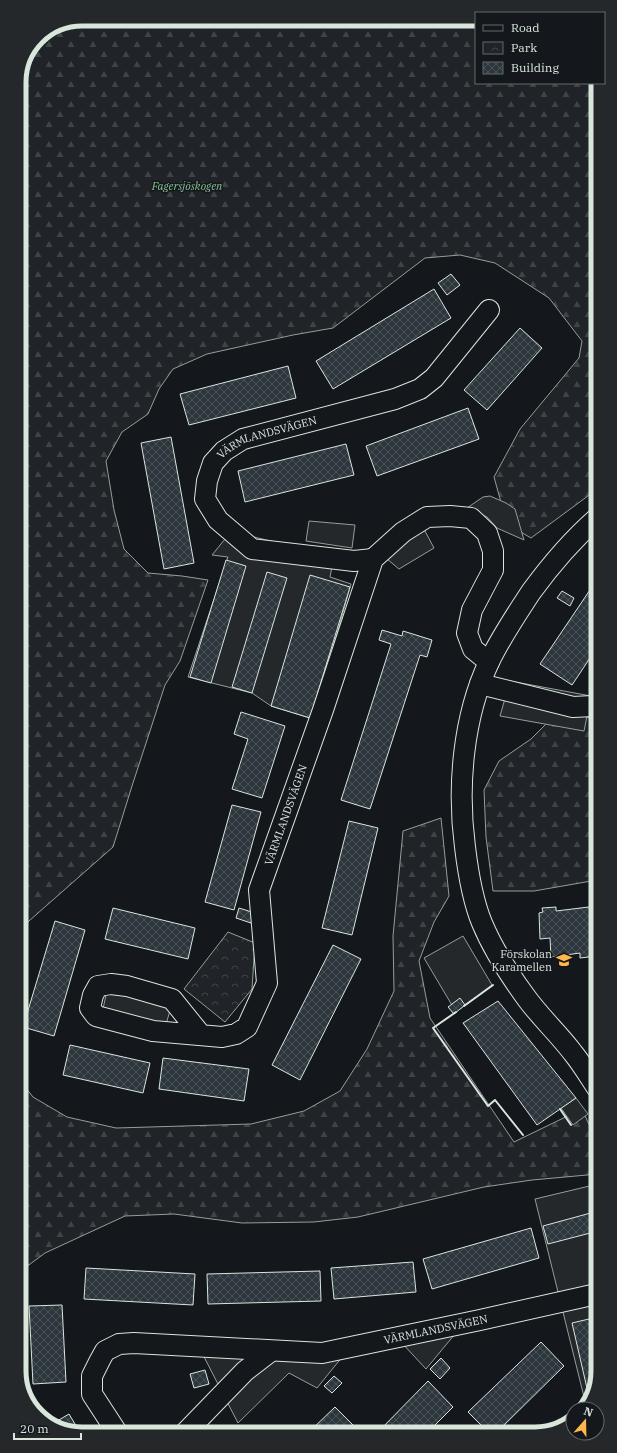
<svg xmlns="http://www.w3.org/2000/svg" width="617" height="1453" viewBox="0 0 617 1453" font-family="'IBM Plex Serif',serif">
<defs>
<pattern id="forest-firs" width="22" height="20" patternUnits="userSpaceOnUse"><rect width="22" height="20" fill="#202428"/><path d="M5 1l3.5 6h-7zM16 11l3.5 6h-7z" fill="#404447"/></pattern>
<pattern id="park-crowns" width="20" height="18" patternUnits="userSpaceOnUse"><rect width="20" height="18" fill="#202428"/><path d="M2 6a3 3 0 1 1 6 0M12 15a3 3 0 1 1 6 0" fill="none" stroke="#404447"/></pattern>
<pattern id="building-cross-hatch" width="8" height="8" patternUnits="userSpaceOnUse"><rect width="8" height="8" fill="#2c363c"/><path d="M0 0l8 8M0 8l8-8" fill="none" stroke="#4a5358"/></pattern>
</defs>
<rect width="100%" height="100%" fill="#14181c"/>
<path fill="url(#forest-firs)" stroke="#939e99" d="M 83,19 L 476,19 L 476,83 L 595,83 L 596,490 L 531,538 L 507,524 L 494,477 L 520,429 L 579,358 L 582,341 L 549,298 L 495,263 L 460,255 L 425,258 L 333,328 L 293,335 L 207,354 L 173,369 L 159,389 L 148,414 L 122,432 L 106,461 L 114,510 L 124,549 L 148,573 L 182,576 L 208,580 L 180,661 L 165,685 L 132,786 L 113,847 L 21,928 L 19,79 L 38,37 Z
M 557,713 L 578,715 L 594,719 L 596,723 L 597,880 L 534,891 L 493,891 L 486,837 L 484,790 L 499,761 L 531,739 Z
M 441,818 L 449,896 L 434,922 L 419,961 L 430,1018 L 514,1142 L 582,1109 L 597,1142 L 598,1174 L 532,1180 L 484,1187 L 358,1217 L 314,1222 L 242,1223 L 174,1214 L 125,1216 L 45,1253 L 22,1270 L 22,1083 L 33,1097 L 67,1117 L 116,1128 L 251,1124 L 304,1111 L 340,1091 L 367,1049 L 394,991 L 393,936 L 403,831 Z"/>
<path fill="url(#park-crowns)" stroke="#939e99" d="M 228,932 L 255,943 L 252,989 L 225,1022 L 184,989 Z"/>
<path fill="#24282b" stroke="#939e99" d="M 490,496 L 506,503 L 515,509 L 524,540 L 497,528 L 487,517 L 467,508 L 483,497 Z
M 417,516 L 434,548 L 399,569 L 374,548 Z
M 309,521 L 355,525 L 352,548 L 306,541 Z
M 234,528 L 254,537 L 334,556 L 330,577 L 351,584 L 313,719 L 271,706 L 252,693 L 188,677 L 228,557 L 212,555 Z
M 510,681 L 591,696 L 584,731 L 500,716 Z
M 463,936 L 492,985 L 456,1012 L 424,958 Z
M 107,991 L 171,1007 L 165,1028 L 102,1013 Z
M 576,1098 L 588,1114 L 573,1125 L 561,1108 Z
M 598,1184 L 598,1371 L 586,1405 L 535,1199 Z
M 455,1334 L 426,1369 L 401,1342 Z
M 201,1351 L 347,1351 L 317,1388 L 289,1373 L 238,1423 Z"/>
<path fill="url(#building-cross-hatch)" stroke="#d8e6dc" d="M 451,274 L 460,285 L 447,295 L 438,283 Z
M 434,289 L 451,318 L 333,389 L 316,361 Z
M 520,328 L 542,348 L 487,410 L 464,390 Z
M 288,366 L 296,398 L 189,425 L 180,394 Z
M 468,408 L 479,439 L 377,476 L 366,446 Z
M 171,437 L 194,563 L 164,569 L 141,443 Z
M 346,444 L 354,475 L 245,502 L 238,471 Z
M 226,560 L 246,566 L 211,683 L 190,677 Z
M 267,572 L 287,578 L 252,693 L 232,687 Z
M 310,575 L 350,587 L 310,718 L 271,706 Z
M 596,581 L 596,649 L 572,685 L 540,664 Z
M 562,591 L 574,598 L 570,606 L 557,598 Z
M 382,630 L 402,636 L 403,631 L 432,640 L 427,657 L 420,655 L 370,809 L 341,800 L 391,644 L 379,640 Z
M 241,712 L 285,726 L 262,798 L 232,789 L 248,739 L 234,734 Z
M 232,805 L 261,812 L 234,910 L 205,902 Z
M 349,821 L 378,828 L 352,935 L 322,928 Z
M 597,906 L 597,956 L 580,958 L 580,953 L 551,957 L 550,938 L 540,939 L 539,913 L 543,912 L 542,908 L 556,907 L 556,911 Z
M 113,908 L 195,928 L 188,959 L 105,939 Z
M 239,908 L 255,913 L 251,923 L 236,918 Z
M 55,921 L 85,930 L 54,1036 L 23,1027 Z
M 333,945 L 361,959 L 300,1080 L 272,1065 Z
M 460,998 L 465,1005 L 454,1014 L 448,1007 Z
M 498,1001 L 576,1098 L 537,1125 L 463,1023 Z
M 70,1045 L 150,1063 L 143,1093 L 63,1075 Z
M 163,1058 L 249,1069 L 244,1101 L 159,1089 Z
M 598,1211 L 598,1231 L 548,1244 L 543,1226 Z
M 531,1228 L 539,1258 L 432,1289 L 423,1259 Z
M 413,1262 L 416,1292 L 334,1299 L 331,1268 Z
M 86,1268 L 195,1274 L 193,1305 L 84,1299 Z
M 320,1271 L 321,1301 L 208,1304 L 207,1274 Z
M 62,1305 L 66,1382 L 33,1384 L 29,1306 Z
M 589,1319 L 598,1356 L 598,1371 L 589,1397 L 572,1323 Z
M 541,1342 L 564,1366 L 498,1431 L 487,1431 L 468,1412 Z
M 441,1358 L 450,1368 L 440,1379 L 430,1369 Z
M 205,1370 L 209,1384 L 194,1388 L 190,1374 Z
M 334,1376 L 342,1383 L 332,1393 L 324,1386 Z
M 428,1381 L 453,1407 L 428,1432 L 378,1432 Z
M 335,1407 L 360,1432 L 309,1432 Z
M 69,1414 L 81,1434 L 78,1434 L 52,1424 Z"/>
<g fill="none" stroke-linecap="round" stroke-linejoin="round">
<defs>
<g id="minor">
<path d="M 596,519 C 571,541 550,566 531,592 C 516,615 501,637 489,662 C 463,717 457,787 465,847 C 468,872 472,899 482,923 C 492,947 509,974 525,996 C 539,1016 558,1033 573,1053 C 582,1064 589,1076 597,1088"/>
<path id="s1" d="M 373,559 L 354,561 L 252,549 L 218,520 L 205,499 L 207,481 L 213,463 L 224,451 L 243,439 L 395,399 L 420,389 L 434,378 L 489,310"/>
<path d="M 480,684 L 573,707 L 593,706 L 596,703"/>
<path id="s2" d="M 201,1035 L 172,999 L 127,986 L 111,984 L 98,986 L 93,995 L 90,1008 L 96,1016 L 153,1031 L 222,1037 L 236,1034 L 247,1027 L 267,983 L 259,890 L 323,710 L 373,559 L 403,532 L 427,517 L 450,516 L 471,518 L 487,533 L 493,551 L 493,570 L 472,610 L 467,633 L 473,649 L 489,662"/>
<path d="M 185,1433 L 245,1371 L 271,1351"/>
<path id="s3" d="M 118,1434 L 92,1394 L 92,1376 L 100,1360 L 105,1351 L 119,1344 L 134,1343 L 322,1353 L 480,1320 L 592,1295 L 598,1293"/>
</g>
</defs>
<use href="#minor" stroke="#d8e6dc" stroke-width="22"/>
<use href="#minor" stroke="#14181c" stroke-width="20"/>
<path stroke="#d8e6dc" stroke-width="2" d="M 464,1006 L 493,985
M 456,1012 L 433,1028 L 488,1106 L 495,1100 L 523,1135
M 560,1109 L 571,1125"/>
</g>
<defs>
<symbol id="school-bare" viewBox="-9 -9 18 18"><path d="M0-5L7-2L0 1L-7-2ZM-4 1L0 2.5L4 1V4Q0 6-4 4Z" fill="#ffb74d" stroke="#14181c" stroke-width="2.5" paint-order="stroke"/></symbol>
</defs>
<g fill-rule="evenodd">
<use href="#school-bare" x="553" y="949" width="22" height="22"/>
</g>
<g text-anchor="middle" stroke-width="3" stroke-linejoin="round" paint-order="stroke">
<g font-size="11" font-style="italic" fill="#8ac095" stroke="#14181c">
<text x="187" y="190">Fagersjöskogen</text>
</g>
<g font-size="11" fill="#d8e6dc" stroke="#14181c">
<text dy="4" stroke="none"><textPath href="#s1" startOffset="290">VÄRMLANDSVÄGEN</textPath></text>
<text dy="4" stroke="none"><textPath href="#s2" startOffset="533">VÄRMLANDSVÄGEN</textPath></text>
<text dy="4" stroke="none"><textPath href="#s3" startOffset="429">VÄRMLANDSVÄGEN</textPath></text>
</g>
<g font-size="11" fill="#d8e6dc" stroke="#14181c" text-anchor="end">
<text x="552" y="958">Förskolan<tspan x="552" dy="13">Karamellen</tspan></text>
</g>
</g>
<path d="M0 0H617V1453H0ZM82 26H535A56 56 0 0 1 591 82V1371A56 56 0 0 1 535 1427H82A56 56 0 0 1 26 1371V82A56 56 0 0 1 82 26Z" fill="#24282b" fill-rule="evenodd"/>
<path fill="none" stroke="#d8e6dc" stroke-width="5" d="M82 26H535A56 56 0 0 1 591 82V1371A56 56 0 0 1 535 1427H82A56 56 0 0 1 26 1371V82A56 56 0 0 1 82 26Z"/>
<rect x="475" y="12" width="130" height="72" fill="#14181c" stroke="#626a69"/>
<rect x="483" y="25" width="20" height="6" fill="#14181c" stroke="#626a69"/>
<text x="511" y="32" font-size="12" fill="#d8e6dc">Road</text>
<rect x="483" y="42" width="20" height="12" fill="url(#park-crowns)" stroke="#626a69"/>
<text x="511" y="52" font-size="12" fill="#d8e6dc">Park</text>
<rect x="483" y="62" width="20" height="12" fill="url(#building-cross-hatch)" stroke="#626a69"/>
<text x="511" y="72" font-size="12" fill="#d8e6dc">Building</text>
<g transform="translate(585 1421) rotate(20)"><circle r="19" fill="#14181c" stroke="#626a69"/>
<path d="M0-3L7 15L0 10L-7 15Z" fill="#ffb74d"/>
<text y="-6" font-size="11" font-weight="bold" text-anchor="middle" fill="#d8e6dc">N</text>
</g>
<path d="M14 1433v6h67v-6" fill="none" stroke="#d8e6dc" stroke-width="2"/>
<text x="20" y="1433" font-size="12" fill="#d8e6dc" stroke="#14181c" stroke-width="3" paint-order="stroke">20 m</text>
</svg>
